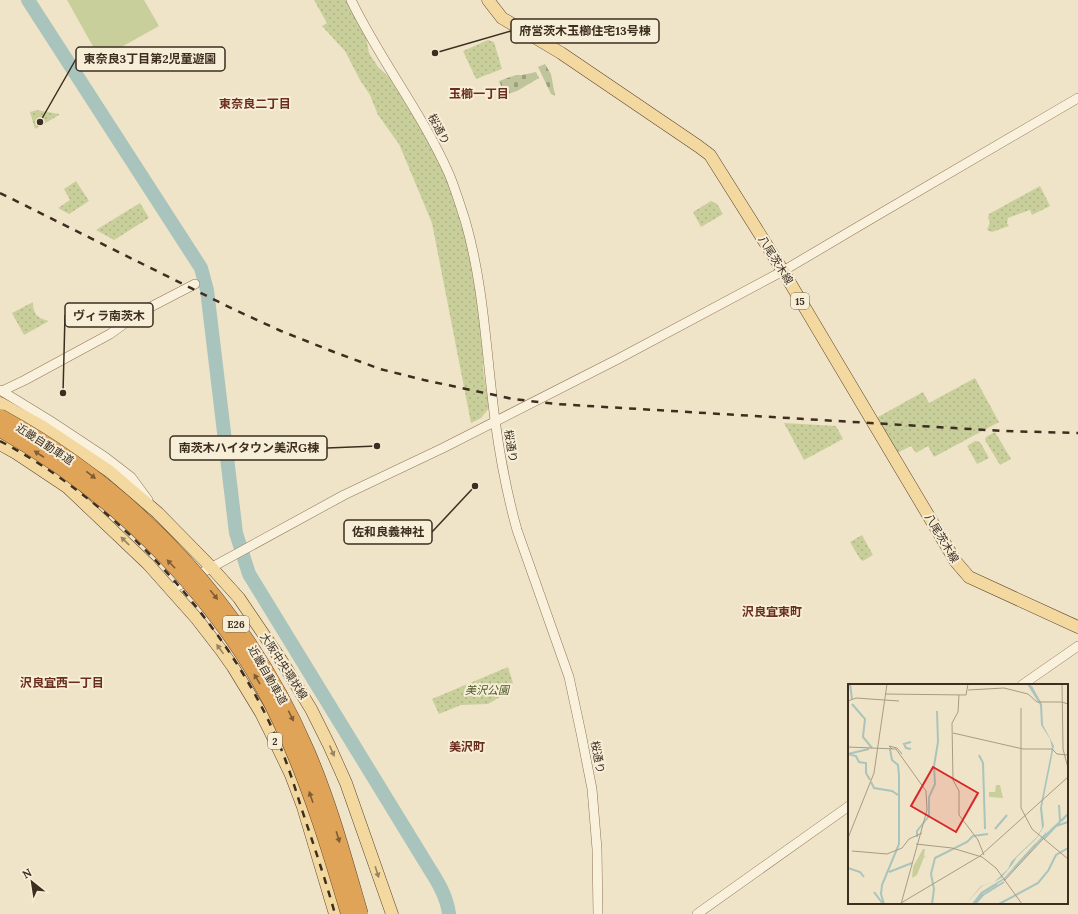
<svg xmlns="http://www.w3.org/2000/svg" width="1078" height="914" viewBox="0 0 1078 914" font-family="Lora,'Noto Sans JP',serif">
<defs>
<pattern id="cemetery-stones" width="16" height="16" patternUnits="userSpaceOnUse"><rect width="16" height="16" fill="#bfc49a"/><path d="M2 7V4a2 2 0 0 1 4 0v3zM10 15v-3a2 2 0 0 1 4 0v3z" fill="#9ca07d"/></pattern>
<pattern id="park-dots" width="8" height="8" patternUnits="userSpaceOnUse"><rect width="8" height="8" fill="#c9cf9b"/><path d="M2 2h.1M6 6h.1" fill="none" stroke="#aeb285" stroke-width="1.8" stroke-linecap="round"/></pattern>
</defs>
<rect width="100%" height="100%" fill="#f0e4c8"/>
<path fill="url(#cemetery-stones)" d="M 545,64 L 551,74 L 555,96 L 551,94 L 538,67 Z
M 536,72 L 539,78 L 517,91 L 505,95 L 499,81 L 516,75 L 522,75 Z"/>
<path fill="url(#park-dots)" d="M 314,0 L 347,0 L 366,36 L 369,53 L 378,67 L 389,77 L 429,142 L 445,174 L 470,252 L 482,333 L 483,369 L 489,408 L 481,418 L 471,423 L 432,223 L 399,144 L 378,115 L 370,95 L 360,80 L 345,51 L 322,26 L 327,23 Z
M 488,40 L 494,42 L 502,69 L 476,79 L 463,51 Z
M 37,110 L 59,114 L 59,115 L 35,129 L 30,112 Z
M 76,181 L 89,201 L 69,214 L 58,208 L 70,200 L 64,189 Z
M 1040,186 L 1050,206 L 1032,215 L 1030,210 L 1008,218 L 1007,223 L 1009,226 L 992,232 L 987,230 L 990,222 L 988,218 L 989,214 Z
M 711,201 L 717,204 L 723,214 L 701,227 L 693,212 Z
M 140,203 L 149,218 L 114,240 L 96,230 Z
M 33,302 C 33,314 37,318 49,321 L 24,335 L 12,313 Z
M 975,378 L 999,422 L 934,457 L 928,446 L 916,453 L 911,446 L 897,453 L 878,420 L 878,417 L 923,392 L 929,403 Z
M 784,423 L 836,426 L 843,439 L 804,460 Z
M 995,432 L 1011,459 L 1000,465 L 985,440 L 986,437 Z
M 975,441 L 980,442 L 989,458 L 977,464 L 967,446 Z
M 862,535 L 873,555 L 863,561 L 860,559 L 850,542 Z
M 508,667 L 513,683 L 500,697 L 488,704 L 461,705 L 439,714 L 432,699 Z"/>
<path fill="#c9cf9b" d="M 67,0 L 144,0 L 159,26 L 100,59 Z"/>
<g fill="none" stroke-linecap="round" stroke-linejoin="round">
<path stroke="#a9c4bc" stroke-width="14" d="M 28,0 L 201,268 L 207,290 L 236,533 L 249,574 L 429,868 C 438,882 447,897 449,914"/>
<defs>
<path id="tertiary" d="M 351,0 C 380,60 422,113 449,174 C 455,188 460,205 465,220 C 484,285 486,353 495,420 C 500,457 507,494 517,530 L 569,677 L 581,733 L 592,789 L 597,849 L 598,914
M 0,390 L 49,420 L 105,457 L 131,477 L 148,500
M 2,391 L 25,380 L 110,334 L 139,313 L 195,284
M 172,589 L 344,495 L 443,448 L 618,359 L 783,271 L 871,219 L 1078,98
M 1022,685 L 1078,646
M 697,914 L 849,806"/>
<path id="primary" d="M 488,0 L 502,18 L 561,53 L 698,146 L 710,155 L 783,271 L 956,562 L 969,577 L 1078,627
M 0,403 L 43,427 L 109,471 L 158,513 L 211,567 L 239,598 L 281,660 L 311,709 L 329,745 L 346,783 L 392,914
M 0,444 L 16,453 L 67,487 L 148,564 L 197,619 L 221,650 L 233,667 L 261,713 L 270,731 L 291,775 L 303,807 L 335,914"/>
</defs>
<use href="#tertiary" stroke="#8d765c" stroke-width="10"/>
<use href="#primary" stroke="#5b4430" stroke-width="13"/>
<use href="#tertiary" stroke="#faf1dc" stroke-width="9"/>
<use href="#primary" stroke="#f3d9a0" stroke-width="12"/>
<path stroke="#3d2e20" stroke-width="2.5" stroke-dasharray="7 7" stroke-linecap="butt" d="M 0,193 L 233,309 L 281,331 L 334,352 L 380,369 L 424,380 L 513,399 L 556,404 L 1003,431 L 1078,433
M 0,441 C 113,500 219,613 272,728 C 284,753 293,781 301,807 C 313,843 325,878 335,914"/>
<defs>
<path id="motorway-bridge" d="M 0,416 C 136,490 246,608 307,750 C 330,803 345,859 361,914
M 0,430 C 117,495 223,600 280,722 C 309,784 329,849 348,914"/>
</defs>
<use href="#motorway-bridge" stroke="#5b4430" stroke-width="15" stroke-linecap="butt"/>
<use href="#motorway-bridge" stroke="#e0a458" stroke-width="14"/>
</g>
<defs><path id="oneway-solid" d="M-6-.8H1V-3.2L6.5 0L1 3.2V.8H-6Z"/></defs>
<g fill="#7e5d36">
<use href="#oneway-solid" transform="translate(39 454) rotate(-147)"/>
<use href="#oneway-solid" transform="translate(91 475) rotate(38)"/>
<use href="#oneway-solid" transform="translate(171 564) rotate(-134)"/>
<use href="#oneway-solid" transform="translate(214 595) rotate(51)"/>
<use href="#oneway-solid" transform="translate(257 679) rotate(-121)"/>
<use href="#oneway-solid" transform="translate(291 716) rotate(64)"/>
<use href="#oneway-solid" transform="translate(311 797) rotate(-109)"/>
<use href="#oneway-solid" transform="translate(338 837) rotate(73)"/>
</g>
<g fill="#988460">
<use href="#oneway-solid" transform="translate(125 541) rotate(-136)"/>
<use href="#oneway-solid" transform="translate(220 649) rotate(-126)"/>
<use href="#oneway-solid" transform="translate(332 751) rotate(66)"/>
<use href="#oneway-solid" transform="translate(377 872) rotate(72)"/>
</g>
<g text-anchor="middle" stroke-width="4" stroke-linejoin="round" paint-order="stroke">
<g fill="#f7eed8" stroke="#756857" stroke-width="1">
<rect x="791" y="293" width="18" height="16" rx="3"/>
<rect x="223" y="616" width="26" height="16" rx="3"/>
<rect x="268" y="733" width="14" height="16" rx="3"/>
</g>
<g font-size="10" font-weight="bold" fill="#3d2e20">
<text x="800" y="305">15</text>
<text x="236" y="628">E26</text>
<text x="275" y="745">2</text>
</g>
<g font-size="11" fill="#3d2e20" stroke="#f7eed8">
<text transform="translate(439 129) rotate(62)" y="4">桜通り</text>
<text transform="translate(776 260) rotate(58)" y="4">八尾茨木線</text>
<text transform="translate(45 444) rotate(33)" y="4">近畿自動車道</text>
<text transform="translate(511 446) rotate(81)" y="4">桜通り</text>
<text transform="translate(942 538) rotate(59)" y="4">八尾茨木線</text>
<text transform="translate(284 666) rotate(57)" y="4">大阪中央環状線</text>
<text transform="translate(268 675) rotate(60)" y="4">近畿自動車道</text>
<text transform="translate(598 757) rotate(79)" y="4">桜通り</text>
</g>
<g font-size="11" font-style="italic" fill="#4d5a26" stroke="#f7eed8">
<text x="487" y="694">美沢公園</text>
</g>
<g font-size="12" font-weight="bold" fill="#6b2e1e" stroke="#f7eed8">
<text x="479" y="98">玉櫛一丁目</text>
<text x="255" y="108">東奈良二丁目</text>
<text x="772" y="616">沢良宜東町</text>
<text x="62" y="687">沢良宜西一丁目</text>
<text x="467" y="751">美沢町</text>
</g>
</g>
<g transform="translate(848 684)">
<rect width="220" height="220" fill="#f0e4c8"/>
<path d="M 148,101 L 152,101 L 155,114 L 141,113 L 141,108 L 147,108 ZM 75,165 L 77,165 L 76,172 L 79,174 L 76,173 L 69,191 L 64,194 L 65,183 Z" fill="#c9cf9b"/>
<path d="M 179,0 L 184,2 L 194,20 L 195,41 L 206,62 L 194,123 L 196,142 L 189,154 L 169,173 L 164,181 L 153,194 L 146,198 L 134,202 L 118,220 L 133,202 L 146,198 L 160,185 L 163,178 L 172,169 L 189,153 L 194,144 L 192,124 L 204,64 L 202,55 L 193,41 L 192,21 ZM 220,128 L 216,136 L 199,147 L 196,153 L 157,195 L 143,204 L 134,208 L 124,220 L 133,208 L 156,194 L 199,147 L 215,136 Z" fill="#a9c4bc"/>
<path fill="none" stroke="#a9c4bc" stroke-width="2" d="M 2,0 L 4,15M 4,20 L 17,35 L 15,53 L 24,64M 89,27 L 90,58M 63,65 L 58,64 L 56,60 L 63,58M 0,70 L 8,72 L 11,78 L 18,79 L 18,89 L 22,96M 0,70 L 21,65M 131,71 L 135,79 L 137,145M 23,98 L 26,104 L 44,107 L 50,111M 211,121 L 212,137M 147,145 L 159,131M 69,153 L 69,147 L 81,132 L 81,113 L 87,100 L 86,82 L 90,58M 195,154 L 220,130M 196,155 L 208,142 L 220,138M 0,184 L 12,188 L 16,193M 166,184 L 188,160M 41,188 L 64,179M 26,208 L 35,220M 36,220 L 33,210 L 34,201 L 51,160 L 51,91 L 50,81 L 44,76 L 42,65M 84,220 L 86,205 L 83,190 L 87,174 L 119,158 L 125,152 L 140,150M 125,220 L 134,209 L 149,200M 127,220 L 135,211 L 156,198M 151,220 L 190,199 L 200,187 L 208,171 L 220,164"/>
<path fill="none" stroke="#a89b85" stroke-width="1" d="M 214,0 L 215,65 L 220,84M 120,6 L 156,4 L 180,10 L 189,18 L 214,18 L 220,20M 37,10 L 118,11 L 120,0M 111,11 L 110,28 L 104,39 L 105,96 L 111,107 L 111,131 L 130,156 L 136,171M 0,17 L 8,14 L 51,17M 173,24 L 173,124 L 184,145 L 220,175M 105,49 L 175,65 L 204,65 L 209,70 L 220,71M 0,63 L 48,65 L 78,107 L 79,126 L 53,220M 44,65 L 41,62 L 49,64 L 54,70M 0,154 L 26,89 L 39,0M 68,160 L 104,164 L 134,173 L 148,184 L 174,220M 4,167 L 39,170 L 54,164 L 61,155 L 74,149M 156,197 L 195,155M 53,219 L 132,172 L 220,93"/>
<path fill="#d62828" fill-opacity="0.15" stroke="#d62828" stroke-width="2" d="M 85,83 L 130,109 L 108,148 L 63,122 Z"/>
<rect width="220" height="220" fill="none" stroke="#3d2e20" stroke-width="2"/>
</g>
<path fill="none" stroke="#3d2e20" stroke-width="1.5" d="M435 53L511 31M40 122L76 59M63 393L65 315M377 446L327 448M475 486L432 532"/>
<g fill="#3d2e20" stroke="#f7eed8" stroke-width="1.5">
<circle cx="435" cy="53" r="4"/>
<circle cx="40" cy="122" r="4"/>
<circle cx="63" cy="393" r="4"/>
<circle cx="377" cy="446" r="4"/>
<circle cx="475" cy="486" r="4"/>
</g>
<g fill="#f7eed8" stroke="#3d2e20" stroke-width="1.5">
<rect x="511" y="19" width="148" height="24" rx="4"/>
<rect x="76" y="47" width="149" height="24" rx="4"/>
<rect x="65" y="303" width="88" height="24" rx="4"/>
<rect x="170" y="436" width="157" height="24" rx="4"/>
<rect x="344" y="520" width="88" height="24" rx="4"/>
</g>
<g font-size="12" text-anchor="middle" font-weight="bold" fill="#3d2e20">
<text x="585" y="35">府営茨木玉櫛住宅13号棟</text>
<text x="150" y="63">東奈良3丁目第2児童遊園</text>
<text x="109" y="320">ヴィラ南茨木</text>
<text x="249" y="452">南茨木ハイタウン美沢G棟</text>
<text x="388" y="536">佐和良義神社</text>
</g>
<g transform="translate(32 882) rotate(330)" stroke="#f7eed8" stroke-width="3" paint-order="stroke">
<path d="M0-3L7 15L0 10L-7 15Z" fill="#3d2e20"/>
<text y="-6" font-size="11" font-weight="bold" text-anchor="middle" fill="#3d2e20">N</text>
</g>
</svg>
